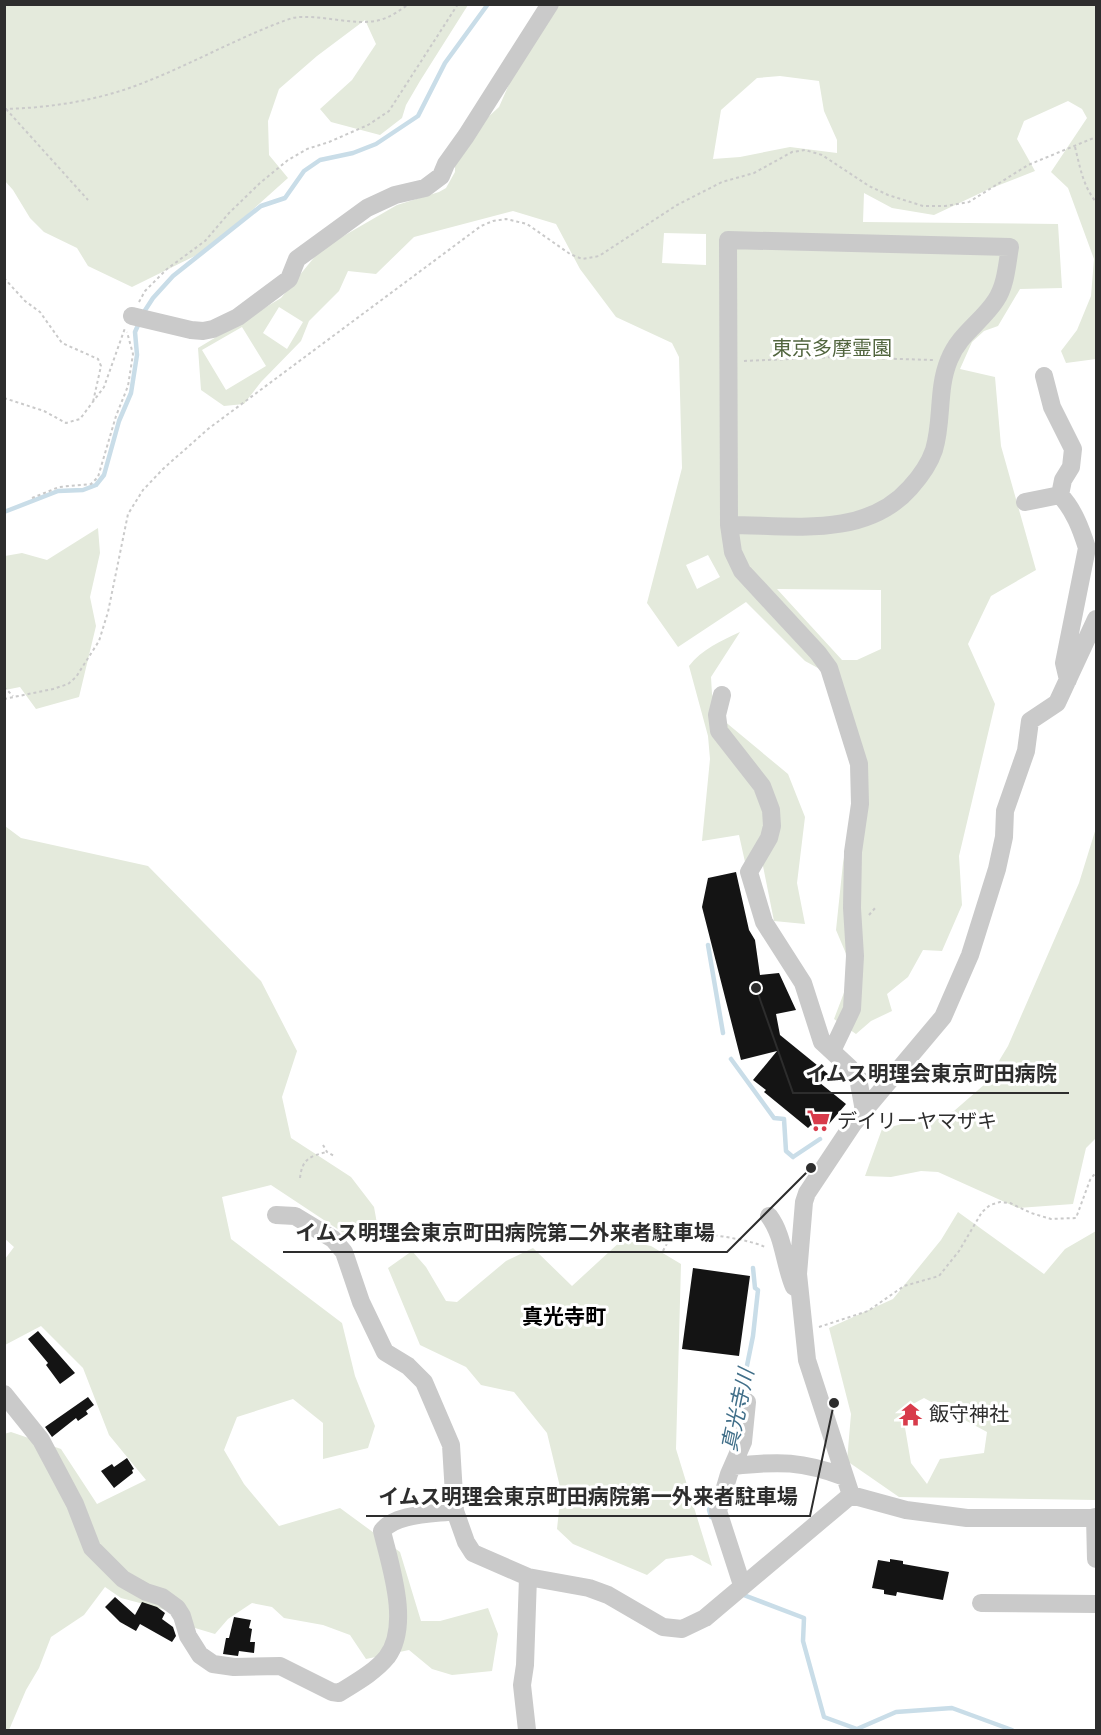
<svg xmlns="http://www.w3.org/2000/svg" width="1101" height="1735" viewBox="0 0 1101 1735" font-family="'Sofia Sans Condensed','Noto Sans JP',sans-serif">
<rect width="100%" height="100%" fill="#fff"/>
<path fill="#e4eadc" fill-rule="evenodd" d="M 5,4 L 468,4 L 468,5 L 420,81 L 406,105 L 402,118 L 380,135 L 331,122 L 320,109 L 352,80 L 376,44 L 365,20 L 317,56 L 279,89 L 268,121 L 269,155 L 288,178 L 209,249 L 132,287 L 88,266 L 77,248 L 44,232 L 30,218 L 13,190 L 5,181 Z
M 541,5 L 1096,5 L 1096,359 L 1066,363 L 1061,351 L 1077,330 L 1091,296 L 1094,259 L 1068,188 L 1051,172 L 1087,118 L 1082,109 L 1068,101 L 1024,121 L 1017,139 L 1035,171 L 989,189 L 934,215 L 892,208 L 864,193 L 863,222 L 1058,224 L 1062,288 L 1020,289 L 998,326 L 984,331 L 972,342 L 960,369 L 995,377 L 1001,446 L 1036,570 L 991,596 L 968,644 L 995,704 L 959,856 L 962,905 L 942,951 L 923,950 L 908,977 L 887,994 L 892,1011 L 871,1021 L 856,1034 L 834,1019 L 845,990 L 847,956 L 836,930 L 843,863 L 858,782 L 838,679 L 805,661 L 746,602 L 678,647 L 647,603 L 682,468 L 679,357 L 672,343 L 616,317 L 580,269 L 556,224 L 513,211 L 414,237 L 376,274 L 348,271 L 339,291 L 309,321 L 301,341 L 261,382 L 244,404 L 224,406 L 201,390 L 198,348 L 281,298 L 321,249 L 397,205 L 439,192 L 446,188 L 455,172 L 455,160 L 486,119 L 499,107 L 517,66 ZM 780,76 L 819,81 L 824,111 L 837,140 L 837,153 L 790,147 L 740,157 L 713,159 L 721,110 L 757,78 ZM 664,233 L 706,234 L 706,265 L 662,263 ZM 279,307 L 303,322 L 287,349 L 263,333 ZM 242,327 L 266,366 L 226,390 L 202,350 ZM 708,555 L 720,577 L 697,589 L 686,565 ZM 777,589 L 881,590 L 881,649 L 857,660 L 842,660 Z
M 98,528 L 100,553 L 90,597 L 96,626 L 79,697 L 36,709 L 20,687 L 5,690 L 5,556 L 22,553 L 47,560 Z
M 740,632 L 711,677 L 712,694 L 723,720 L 788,774 L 805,817 L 797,883 L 805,924 L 774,921 L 762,861 L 745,862 L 739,835 L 702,841 L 710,759 L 708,736 L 689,666 C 702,649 721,641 740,632 Z
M 5,826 L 21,838 L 148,866 L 261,981 L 297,1051 L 282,1097 L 291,1138 L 351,1177 L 374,1207 L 380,1240 L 348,1236 L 271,1185 L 222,1197 L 231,1239 L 342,1323 L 355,1376 L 375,1426 L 368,1448 L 323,1459 L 323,1423 L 293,1399 L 237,1417 L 224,1450 L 244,1484 L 279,1526 L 340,1508 L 400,1552 L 421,1621 L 440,1621 L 488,1608 L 498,1634 L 492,1671 L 452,1675 L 432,1669 L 409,1650 L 366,1659 L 350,1635 L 323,1625 L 284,1618 L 272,1607 L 252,1603 L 228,1619 L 215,1634 L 195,1628 L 170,1611 L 121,1598 L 105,1587 L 84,1615 L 51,1637 L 39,1668 L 26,1690 L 9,1730 L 5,1730 L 4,1434 L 11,1432 L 61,1449 L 97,1504 L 146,1480 L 109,1435 L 83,1368 L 41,1326 L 5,1345 L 5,1259 L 14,1247 L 4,1238 Z
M 1096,828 L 1096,1138 L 1086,1148 L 1073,1204 L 1018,1208 L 938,1172 L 921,1171 L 891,1177 L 865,1176 L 882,1129 L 954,1111 L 985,1084 L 1008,1046 L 1079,883 Z
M 958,1212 L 1044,1274 L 1065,1249 L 1096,1231 L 1096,1500 L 899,1497 L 847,1461 L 851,1414 L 829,1328 L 893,1299 L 941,1240 ZM 924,1398 L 987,1432 L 984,1453 L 940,1459 L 927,1484 L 911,1463 L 902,1410 Z
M 622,1240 L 651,1246 L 681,1264 L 676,1449 L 712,1566 L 692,1555 L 666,1559 L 647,1575 L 573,1544 L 557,1529 L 561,1491 L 547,1433 L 514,1392 L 481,1385 L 466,1367 L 420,1345 L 388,1268 L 412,1251 L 426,1267 L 446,1301 L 457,1302 L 506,1261 L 533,1248 L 572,1286 Z"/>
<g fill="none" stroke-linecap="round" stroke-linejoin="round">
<path stroke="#c9dde8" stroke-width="4.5" d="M 142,315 L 153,298 L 173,276 L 261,206 L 285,198 L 304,171 L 320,160 L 353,153 L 376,144 L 418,116 L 445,63 L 488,4
M 4,512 L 58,491 L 83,490 L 96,485 L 104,475 L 119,421 L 131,393 L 137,355 L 135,332 L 139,323
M 708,945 L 723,1033
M 731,1059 L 774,1118 L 784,1119 L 786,1151 L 793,1157
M 793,1157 L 820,1139
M 740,1400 L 753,1336 L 758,1290 L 755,1288 L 753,1268
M 711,1517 L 709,1510 L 712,1500
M 741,1594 L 804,1618 L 803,1641 L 824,1717 L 857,1729 L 896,1712 L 952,1708 L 1012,1730"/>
</g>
<path fill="#141414" d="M 736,872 L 749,930 L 755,940 L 760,975 L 779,973 L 796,1010 L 776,1014 L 780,1035 L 828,1074 L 820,1083 L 846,1104 L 823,1131 L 820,1128 L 818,1130 L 811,1125 L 808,1128 L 764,1092 L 766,1090 L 753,1080 L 777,1051 L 741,1060 L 702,907 L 708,878 Z
M 693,1268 L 750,1276 L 739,1356 L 682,1349 Z
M 38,1331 L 75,1373 L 60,1384 L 46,1365 L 48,1363 L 28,1339 Z
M 88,1397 L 94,1405 L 86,1411 L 88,1414 L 78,1421 L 76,1418 L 52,1437 L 45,1427 Z
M 127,1458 L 134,1469 L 132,1470 L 133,1473 L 114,1488 L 101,1471 L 112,1464 L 114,1467 Z
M 890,1559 L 903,1561 L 903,1564 L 949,1572 L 943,1600 L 897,1592 L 896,1596 L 884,1594 L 884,1590 L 872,1588 L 878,1560 L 890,1562 Z
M 115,1597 L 135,1615 L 142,1602 L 157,1607 L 165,1613 L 162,1619 L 173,1627 L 176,1636 L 172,1642 L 140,1624 L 136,1631 L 120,1622 L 105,1607 Z
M 234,1617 L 251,1620 L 249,1628 L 252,1629 L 250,1642 L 255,1642 L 254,1653 L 239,1651 L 238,1656 L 223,1654 L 226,1638 L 229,1638 Z"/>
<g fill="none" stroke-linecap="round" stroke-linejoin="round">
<path stroke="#cacaca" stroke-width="2" stroke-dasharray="3 3" stroke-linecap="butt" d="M 4,109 C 48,108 94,101 135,86 C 189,66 238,37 292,18 C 320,13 353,27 380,20 C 391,17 400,10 409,4
M 6,109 L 88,200
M 1075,147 C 1080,167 1083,186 1096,202
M 4,278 L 25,301 L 40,312 L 62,343 L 98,359 L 101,366 L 93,402
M 139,302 L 145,291 L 167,269 L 205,241 L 229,213 L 260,183 L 288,160 L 307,149 L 329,142 L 368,125 L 389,111 L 458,4
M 744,361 L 834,357 L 933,360
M 4,398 L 44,411 L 66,423 L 80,419 L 104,387 L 125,328
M 32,498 L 59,487 L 91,484 L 98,477 L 116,416 L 128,386 L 133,354 L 127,332
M 4,687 L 13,696
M 4,699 L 53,689 L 68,684 L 76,677 L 99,641 L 108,612 L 128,514 L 143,490 L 163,469 L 208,429 L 481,226 L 493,221 L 506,219 L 527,224 L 570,254 L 582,259 L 599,256 L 677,205 L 722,182 L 754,173 L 792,152 L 805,150 L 822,155 L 869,186 L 888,195 L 923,206 L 945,206 L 969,202 L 1028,165 L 1096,137
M 869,915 L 876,907
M 323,1145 L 327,1152 L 334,1156
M 300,1178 C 302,1159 310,1156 327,1152
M 663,1251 C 667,1243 670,1237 678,1234 C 689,1230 757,1240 766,1248
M 819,1327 L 868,1311 L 904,1286 L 939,1276 L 959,1251 L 982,1212 L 990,1205 L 1000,1202 L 1010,1203 L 1031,1213 L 1051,1219 L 1076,1218 L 1090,1180 L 1096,1172"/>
<path stroke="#cacaca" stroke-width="18" d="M 132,316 L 191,330 L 203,331 L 213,329 L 238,317 L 289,279 L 297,259 L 367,208 L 395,195 L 425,188 L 441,176 L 446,164 L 466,136 L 550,4
M 1044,376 L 1052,407 L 1073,449 L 1071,467 L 1063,480 L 1060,495
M 1060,495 C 1074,510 1081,529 1087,548 L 1064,663 L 1068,680
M 1025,502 L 1060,495
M 729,525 C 790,525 865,539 910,488 C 920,477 929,465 934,450 C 943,420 937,389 949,360 C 959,334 982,322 996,300 C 1006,285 1007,264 1010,247 L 728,240 L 729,525 L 733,552 L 742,571 L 818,653 L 829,668 L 859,764 L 860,804 L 853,852 L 852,908 L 855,956 L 852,1009 L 832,1051
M 1096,619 L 1057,703 L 1030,721 L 1026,751 L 1005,811 L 1004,837 L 997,869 L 970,955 L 943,1017 L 853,1124 L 807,1193 L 804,1202 L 798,1274 L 807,1360 L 851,1495 L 906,1510 L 967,1518 L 1096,1518
M 722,695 L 717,715 L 719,731 L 762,786 L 771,810 L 772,826 L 769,838 L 749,872 L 764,922 L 803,983 L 822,1042 L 849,1067 L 858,1078 L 864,1111
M 276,1215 L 295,1216 L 333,1239 L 344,1252 L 361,1302 L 385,1352 L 408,1366 L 424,1382 L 451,1445 L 455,1511 L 466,1542 L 473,1553 L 528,1577 L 589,1588 L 608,1595 L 663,1627 L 682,1629 L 705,1618 L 851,1495
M 769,1216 C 784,1236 784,1264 794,1287
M 4,1394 L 41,1440 L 75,1504 L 92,1548 L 123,1579 L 146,1592 L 162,1597 L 177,1608 L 182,1616 L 188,1636 L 200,1655 L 213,1664 L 234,1667 L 280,1666 L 332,1692 L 339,1693 C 355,1683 375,1672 387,1657 C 411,1625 390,1565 382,1531 C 395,1513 435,1514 455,1511
M 734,1466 C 779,1461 802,1461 845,1477
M 1095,1517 L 1096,1559
M 742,1585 L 718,1511 L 729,1474 L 743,1442 L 747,1402
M 981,1603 L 1096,1604
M 527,1730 L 522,1685 L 525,1665 L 528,1577"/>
</g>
<defs>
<symbol id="supermarket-bare" viewBox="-9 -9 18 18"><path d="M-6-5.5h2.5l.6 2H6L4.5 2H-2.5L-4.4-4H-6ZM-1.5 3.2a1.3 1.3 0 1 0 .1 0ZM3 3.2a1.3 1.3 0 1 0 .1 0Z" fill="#d83b4b" stroke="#fff" stroke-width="2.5" paint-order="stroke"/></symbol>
<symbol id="temple-bare" viewBox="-9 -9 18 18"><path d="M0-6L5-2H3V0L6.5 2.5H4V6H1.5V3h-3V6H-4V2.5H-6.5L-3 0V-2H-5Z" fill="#d83b4b" stroke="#fff" stroke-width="2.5" paint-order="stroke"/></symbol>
</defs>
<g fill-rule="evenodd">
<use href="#supermarket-bare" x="802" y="1104" width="33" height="33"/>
<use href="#temple-bare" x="894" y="1398" width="33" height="33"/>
</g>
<g text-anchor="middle" stroke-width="6" stroke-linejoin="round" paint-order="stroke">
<g font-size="20" fill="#51653e" stroke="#fff">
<text x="832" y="355">東京多摩霊園</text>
</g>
<g font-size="20" fill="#2d2d2d" stroke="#fff" text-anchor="start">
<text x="837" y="1128">デイリーヤマザキ</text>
<text x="929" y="1421">飯守神社</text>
</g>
<g font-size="21" font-weight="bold" fill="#000" stroke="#fff">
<text x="564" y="1324">真光寺町</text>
</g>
<g font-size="21" font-style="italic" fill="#416f89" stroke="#fff">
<text transform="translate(738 1410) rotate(-78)" y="7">真光寺川</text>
</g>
</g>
<path fill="none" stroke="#2d2d2d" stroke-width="2" d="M756 988L793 1093H1069M811 1168L727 1252H283M834 1403L810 1516H366"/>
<g fill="#2d2d2d" stroke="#fff" stroke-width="2">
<circle cx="756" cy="988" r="6"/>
<circle cx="811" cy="1168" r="6"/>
<circle cx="834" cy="1403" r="6"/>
</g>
<g font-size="21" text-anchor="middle" font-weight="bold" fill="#2d2d2d" stroke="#fff" stroke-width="6" stroke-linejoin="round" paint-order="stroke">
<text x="931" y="1081">イムス明理会東京町田病院</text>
<text x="505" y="1240">イムス明理会東京町田病院第二外来者駐車場</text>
<text x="588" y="1504">イムス明理会東京町田病院第一外来者駐車場</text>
</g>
<rect width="1101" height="1735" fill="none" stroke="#2d2d2d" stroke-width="12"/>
</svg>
